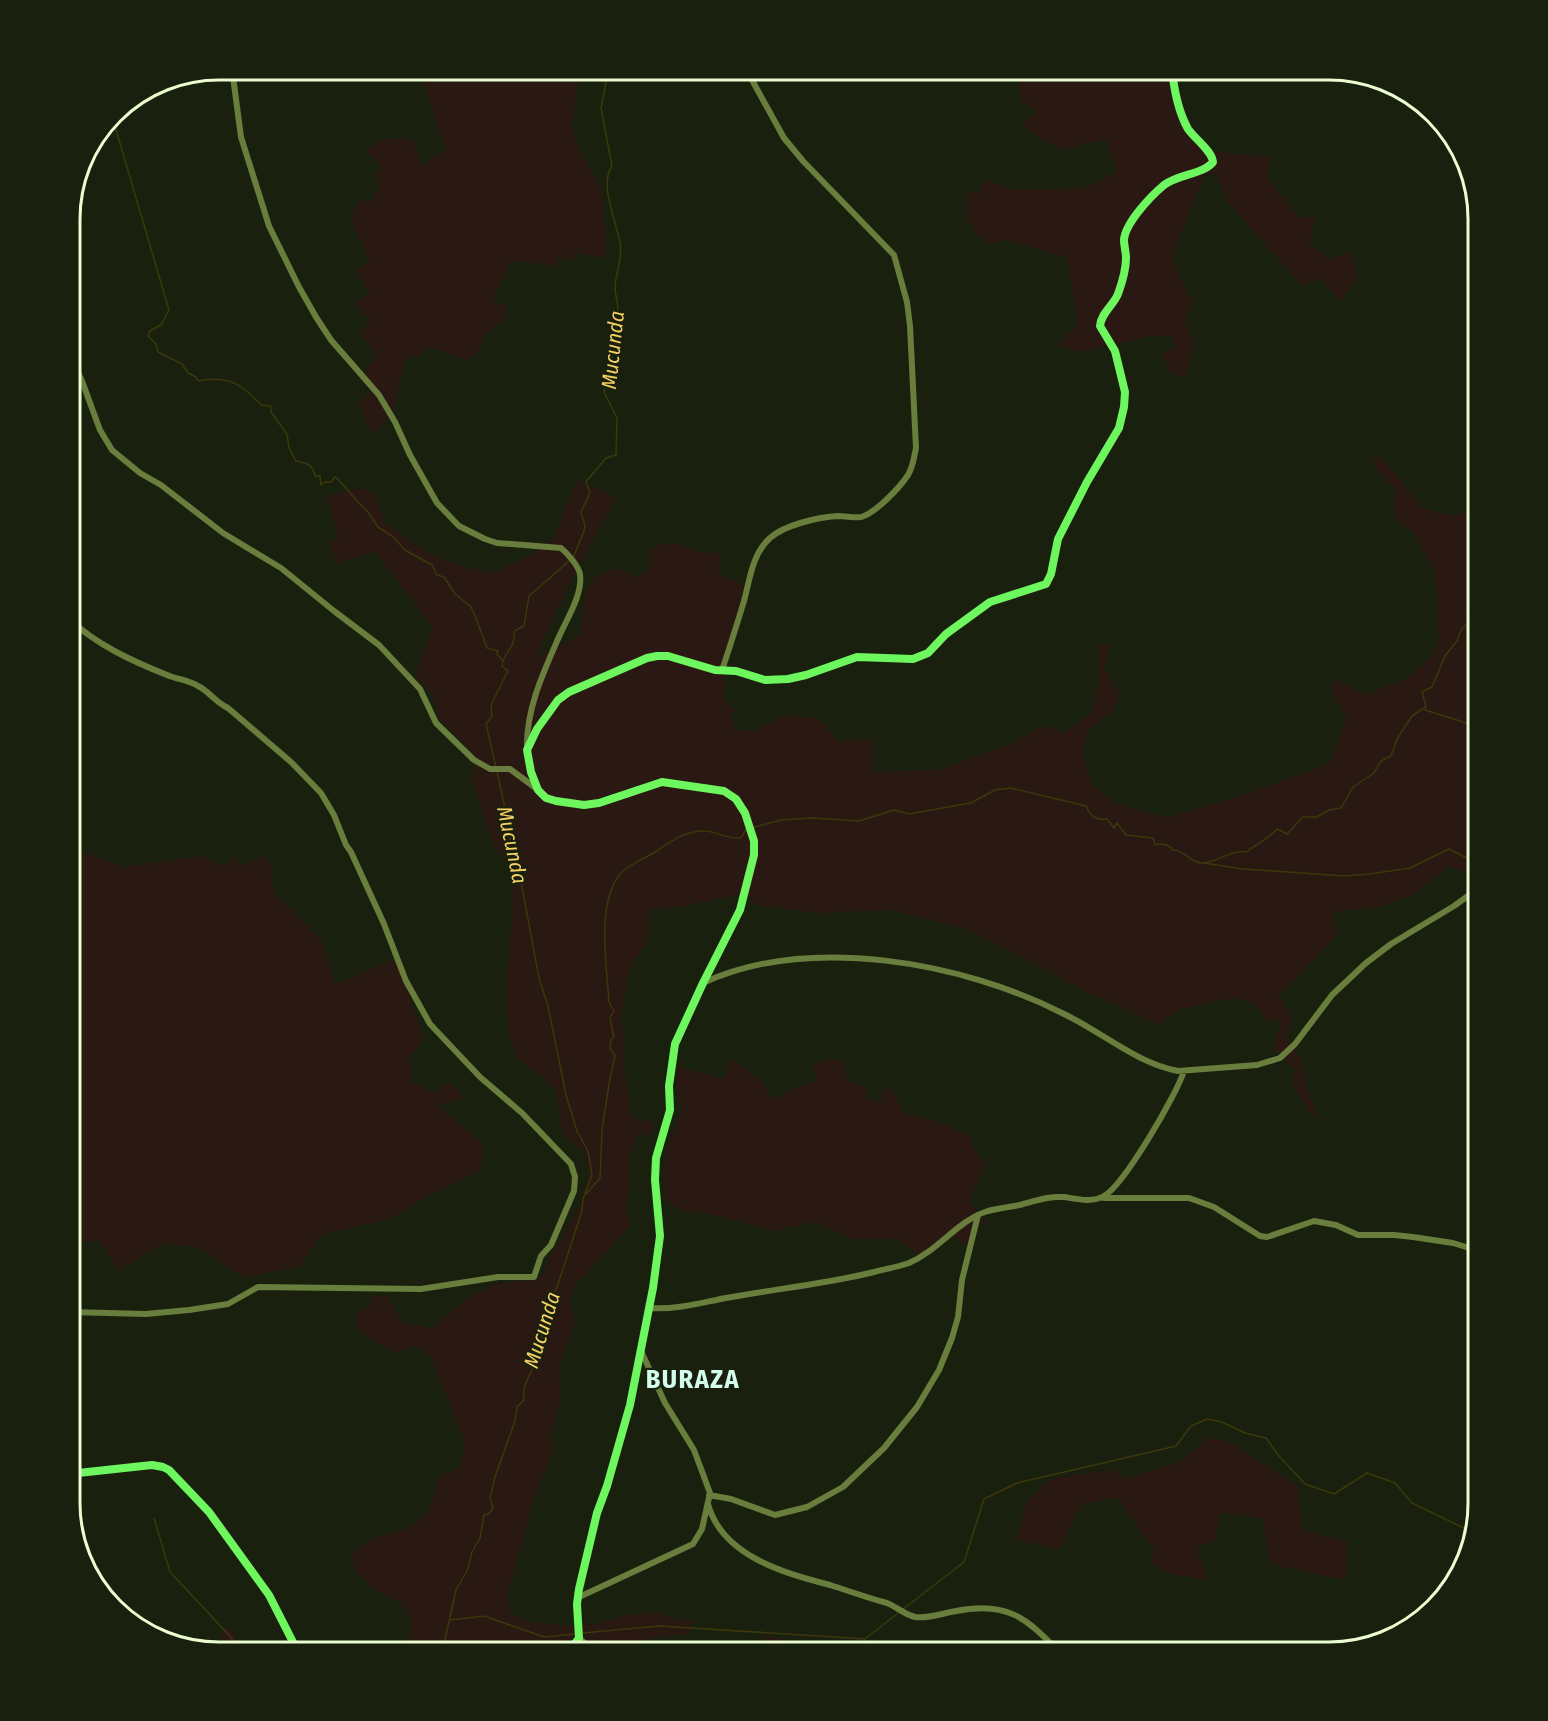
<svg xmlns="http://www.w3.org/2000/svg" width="1548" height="1721" viewBox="0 0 1548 1721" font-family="'Fira Sans Condensed',sans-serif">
<rect width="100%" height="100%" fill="#19210e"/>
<path fill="#2a1812" d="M 421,69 L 573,69 L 578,83 L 572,125 L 578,148 L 601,188 L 606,235 L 605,258 L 575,253 L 575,261 L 558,258 L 555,266 L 512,260 L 492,300 L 508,307 L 502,322 L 486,334 L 476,355 L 464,360 L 442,350 L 425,348 L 417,358 L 406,356 L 392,416 L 372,434 L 359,405 L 374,388 L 363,374 L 377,356 L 360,332 L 370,321 L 355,302 L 369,293 L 356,271 L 370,261 L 350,219 L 359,201 L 371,202 L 379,186 L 375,172 L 383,168 L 367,151 L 381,139 L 413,139 L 421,165 L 446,151 L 421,75 Z
M 991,69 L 1167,69 L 1181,109 L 1202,150 L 1270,157 L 1267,177 L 1298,217 L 1316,217 L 1309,243 L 1330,259 L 1350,253 L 1358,275 L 1341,300 L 1319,279 L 1302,286 L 1228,202 L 1216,174 L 1205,173 L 1177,243 L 1173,262 L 1193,303 L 1184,321 L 1194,339 L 1186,380 L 1170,371 L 1162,354 L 1176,347 L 1173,337 L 1153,336 L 1080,352 L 1057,346 L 1078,323 L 1067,258 L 1006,240 L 990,244 C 967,228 966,221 968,193 L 978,192 L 985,181 L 1016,190 L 1085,188 L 1118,172 L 1106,139 L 1060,150 L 1022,125 L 1038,111 L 1021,101 L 1019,82 L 987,76 Z
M 1374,457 L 1382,458 L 1422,508 L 1454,516 L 1479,508 L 1479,875 L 1448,867 L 1416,893 L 1384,906 L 1333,912 L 1337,935 L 1279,995 L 1292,1018 L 1286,1036 L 1301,1059 L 1307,1090 L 1319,1118 L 1313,1118 L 1292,1084 L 1295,1071 L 1273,1046 L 1281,1022 L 1275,1018 L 1268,1022 L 1253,1002 L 1234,998 L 1180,1009 L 1160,1024 L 1138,1016 L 1084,990 L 966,929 L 891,910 L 818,913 L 757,905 L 749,897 L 732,896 L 679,907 L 649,910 L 647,943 L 631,964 L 623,1001 L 621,1025 L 624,1031 L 623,1059 L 631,1114 L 639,1121 L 651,1121 L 653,1128 L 649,1134 L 638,1134 L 629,1157 L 629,1191 L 625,1211 L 631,1225 L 577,1283 L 569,1301 L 576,1321 L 559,1363 L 561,1397 L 551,1434 L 552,1453 L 535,1496 L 507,1595 L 510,1612 L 525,1621 L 570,1626 L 597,1624 L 631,1614 L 659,1612 L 668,1617 L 692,1621 L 689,1633 L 649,1639 L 605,1651 L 585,1639 L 570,1644 L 563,1652 L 401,1652 L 408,1646 L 411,1620 L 401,1603 L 372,1588 L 357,1572 L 350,1558 C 365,1533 392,1537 414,1525 C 430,1516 435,1491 440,1476 L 462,1466 L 464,1439 L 430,1355 L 417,1346 L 394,1352 L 363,1334 L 356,1325 L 357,1313 L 370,1307 L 370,1297 L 387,1296 L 402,1322 L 433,1328 L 471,1296 L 495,1284 L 539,1279 L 580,1205 L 589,1174 L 584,1152 L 562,1132 L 556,1089 L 520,1060 L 509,1040 L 506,992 L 512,917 L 510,864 L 494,847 L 472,781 L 476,756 L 438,717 L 432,694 L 415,675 L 432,626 L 375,552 L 337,563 L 330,545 L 338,535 L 326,496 L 362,488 L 373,494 L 385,522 L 429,554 L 466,567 L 492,573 L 532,555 L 554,537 L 577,480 L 616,498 L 567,588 L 536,657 L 581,635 L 585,593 L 597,575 L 619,568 L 635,577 L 648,572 L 650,548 L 671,542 L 698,551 L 720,554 L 719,575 L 745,585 L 723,669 L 726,681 L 723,698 L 736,711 L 730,717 L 736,730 L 757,730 L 784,715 L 819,719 L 839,742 L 874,738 L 872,772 L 939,770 L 1006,746 L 1044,726 L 1064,733 L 1091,714 L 1099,682 L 1099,643 L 1110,645 L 1104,667 L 1120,695 L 1114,709 L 1087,732 L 1083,753 L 1091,784 L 1113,802 L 1167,818 L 1226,800 L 1322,767 L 1334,757 L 1346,716 L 1329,687 L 1335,680 L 1366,694 L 1406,680 L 1430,658 L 1439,639 L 1435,573 L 1414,533 L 1395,518 L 1395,489 L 1375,468 Z
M 69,847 L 124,867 L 202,856 L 225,866 L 233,858 L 244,866 L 263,856 L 271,866 L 274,892 L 322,941 L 335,984 L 397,959 L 424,1039 L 407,1060 L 413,1069 L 412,1082 L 435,1093 L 450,1081 L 463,1098 L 436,1106 L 442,1108 L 483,1145 L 481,1170 L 430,1194 L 393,1218 L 321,1235 L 300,1267 L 242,1277 L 203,1249 L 164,1243 L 119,1270 L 99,1240 L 75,1245 L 69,1261 Z
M 732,1059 L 759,1079 L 772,1099 L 816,1080 L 813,1063 L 835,1059 L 845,1062 L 845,1073 L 849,1082 L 866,1086 L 866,1099 L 883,1101 L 885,1084 L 894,1093 L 903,1112 L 944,1124 L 971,1137 L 972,1146 L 986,1164 L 969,1200 L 984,1222 L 966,1245 L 949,1234 L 917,1255 L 898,1239 L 851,1239 L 814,1222 L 793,1228 L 786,1224 L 780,1232 L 715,1215 L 679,1209 L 665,1200 L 664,1166 L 667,1147 L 682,1113 L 676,1085 L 678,1067 L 724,1079 Z
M 1207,1438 L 1229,1442 L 1297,1485 L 1302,1530 L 1348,1542 L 1345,1580 L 1270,1564 L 1262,1518 L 1221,1513 L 1215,1541 L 1196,1548 L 1208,1581 L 1163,1572 L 1150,1562 L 1155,1550 L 1116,1497 L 1081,1505 L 1059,1550 L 1016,1540 L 1027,1501 L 1050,1479 L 1110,1470 L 1128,1478 L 1182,1461 Z
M 229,1626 L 245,1652 L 229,1652 L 221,1635 Z
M 765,1636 L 839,1651 L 842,1652 L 768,1652 Z"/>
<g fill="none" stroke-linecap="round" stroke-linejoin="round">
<path stroke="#3c380c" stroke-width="1.5" d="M 112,116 L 169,310 L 161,325 L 150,331 L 148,336 L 156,344 L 158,352 L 182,364 L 188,373 L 196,377 L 198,381 C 228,375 242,384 261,405 L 271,406 L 271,412 L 287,434 L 289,448 L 296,461 C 307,463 313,465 315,476 L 320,476 L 321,485 L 325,482 L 331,482 L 335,477 L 338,479 L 359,503 L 368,512 L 378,527 L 392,536 L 405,550 L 432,565 L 437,575 L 444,577 L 455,594 L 470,606 L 474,613 L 487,648 L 498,651 L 497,654 L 502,660
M 573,558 L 584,531 L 585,526 L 581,512 L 590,493 L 586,482 L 606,458 L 616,455 L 617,418 L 604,392 C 611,364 617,338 618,310 C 618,302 615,295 615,287 C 616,271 623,258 620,242 C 616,221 599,184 612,166 L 601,108 L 606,83 L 600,69
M 1425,710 L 1479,727
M 496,767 L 486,724 L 492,716 L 491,705 L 508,671 L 502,666 C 503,651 516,650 514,631 L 524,626 L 529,596 L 569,561
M 754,827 L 781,820 L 812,818 L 859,821 L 894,810 L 909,814 L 971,803 L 995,790 L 1011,788 L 1086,806 C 1090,816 1096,821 1107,819 L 1114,828 L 1117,823 L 1126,835 L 1153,838 L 1155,845 C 1161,843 1169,844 1173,850 C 1185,850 1191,864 1204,863 C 1219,861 1231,850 1246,852 C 1257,844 1268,839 1277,829 L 1287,834 L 1303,817 L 1317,817 L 1329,810 L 1341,808 L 1353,787 L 1374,773 L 1381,761 L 1391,756 L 1397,739 L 1412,716 L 1426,707 L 1422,692 L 1432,687 L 1445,656 L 1457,641 L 1461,630 L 1469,622 L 1467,615 L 1470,603 L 1475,603 L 1479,610
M 1204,863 L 1243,869 L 1344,876 L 1370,874 L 1410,868 L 1449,849 L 1479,864
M 586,1194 L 600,1178 L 602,1130 L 610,1078 L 615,1056 L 610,1048 L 611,1039 L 614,1037 L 610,1018 L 614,1011 L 609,1002 C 607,967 595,898 623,871 C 631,864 645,858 655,852 C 670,842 686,830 705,831 C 716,831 725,839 741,838 L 747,828
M 154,1518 L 170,1572 L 229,1635 L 241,1652
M 902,1610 L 964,1562 L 984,1499 L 1017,1483 L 1176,1446 L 1191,1426 L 1207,1419 L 1222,1422 L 1245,1433 L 1266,1438 L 1279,1456 L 1305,1484 L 1334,1494 L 1367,1473 L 1395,1483 L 1412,1503 L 1472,1532
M 450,1620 L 484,1616 L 544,1637 L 575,1634
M 583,1633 L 659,1626 L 865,1639 L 898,1613
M 866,1641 L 874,1652
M 445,1652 L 444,1644 L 456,1590 L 468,1569 L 472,1552 L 480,1538 L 484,1515 L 489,1514 L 493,1508 L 490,1498 L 495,1477 L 515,1421 L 517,1407 L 524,1400 C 521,1384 533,1372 537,1358 C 539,1351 538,1346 543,1339 L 541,1334 C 550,1319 548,1301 557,1287 L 582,1211 L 583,1199 L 592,1175 L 588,1151 L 577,1131 L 566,1095 L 548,1006 L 539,978 L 519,871 L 506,824 L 504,804 L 497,771"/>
<path stroke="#697d3c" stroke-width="6" d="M 232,69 L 241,137 L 269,226 L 299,287 L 316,317 L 331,340 L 379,395 L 395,422 L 410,455 L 437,503 L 459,526 L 485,539 L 497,543 L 561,548 C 567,553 578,565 580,574 C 583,595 566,620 558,639 C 543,673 526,710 527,748
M 69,353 L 82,381 L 100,430 L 112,450 L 140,473 L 161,485 L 223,533 L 281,568 L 334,611 L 379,645 L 420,689 L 436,723 L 474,760 L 490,769 L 510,769 L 537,789
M 722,670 C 730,647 737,624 744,601 C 750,579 752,554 770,538 C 784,525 819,517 838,516 C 846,516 854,518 861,517 C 876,513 900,487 908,475 C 913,467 914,457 916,448 L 910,326 L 907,302 L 894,255 L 803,161 L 784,138 L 752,80 L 750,69
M 703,983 C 809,934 963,962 1064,1014 C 1102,1032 1136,1063 1178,1071 L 1257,1065 L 1280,1058 L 1295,1044 L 1332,995 L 1366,963 L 1391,944 L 1454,906 L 1479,888
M 1104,1198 L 1189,1198 L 1214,1207 L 1260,1236 L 1267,1237 L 1314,1221 L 1336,1225 L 1358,1235 L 1394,1235 L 1413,1237 L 1453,1243 L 1479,1251
M 649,1308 C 676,1310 700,1303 726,1298 C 775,1289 825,1284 874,1272 C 885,1269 898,1267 909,1263 C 939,1250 958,1220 988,1211 C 999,1208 1009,1207 1020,1205 C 1035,1201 1048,1196 1064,1197 C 1077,1199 1092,1203 1104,1196 C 1124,1185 1177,1094 1184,1071
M 69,1312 L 146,1314 L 189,1310 L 228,1304 L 258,1287 L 421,1289 L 498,1277 L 534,1277 L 541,1256 L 551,1245 L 574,1191 L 575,1177 L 571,1164 L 522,1113 L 480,1077 L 430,1024 L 406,981 L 384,924 L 351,852 L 346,845 L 334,815 L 321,793 L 291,762 L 228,708 C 214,701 210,692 198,686 C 189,680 176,679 167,675 C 132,661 97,645 69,619
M 709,1495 L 731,1499 L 775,1515 L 807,1507 L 843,1487 L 884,1448 L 917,1407 L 939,1370 L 952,1338 L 958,1317 L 962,1280 L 978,1215
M 708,1504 C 722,1556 784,1573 830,1585 C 849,1591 868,1598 887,1603 C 897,1607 905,1615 915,1617 C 929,1619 943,1613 956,1611 C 1006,1601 1026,1617 1059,1652
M 72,1523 L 74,1474
M 577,1598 L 693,1544 L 702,1529 L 710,1493 L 694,1450 L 665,1403 L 641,1351
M 579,1638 L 595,1652"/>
<path stroke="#6ef65e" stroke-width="8" d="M 69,1474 L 152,1465 L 163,1467 L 169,1470 L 209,1512 L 269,1595 L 298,1652
M 569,1652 L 579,1638 L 577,1604 L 579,1589 L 597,1513 L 607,1486 L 630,1405 L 653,1288 L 660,1236 L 655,1180 L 656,1158 L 670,1110 L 669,1086 L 675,1044 L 703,983 L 740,910 L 754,855 L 754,841 L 745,813 L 736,799 L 724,791 L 662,782 L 599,803 L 584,805 L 556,801 L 546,798 L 538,790 L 531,772 L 527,750 L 537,729 L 558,700 L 569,692 L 647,658 L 657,656 L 668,656 L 715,670 L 736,671 L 765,680 L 788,679 L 806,675 L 857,657 L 913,659 L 928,653 L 946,634 L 990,602 L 1046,584 L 1051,574 L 1058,539 L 1087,482 L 1119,428 L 1124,407 L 1125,392 L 1115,351 L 1100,326 C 1101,313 1113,306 1118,294 C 1122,283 1126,270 1126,258 C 1126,252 1124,246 1124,240 C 1125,223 1151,196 1164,185 C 1179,174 1204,174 1213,162 C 1212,151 1195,139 1188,129 C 1178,111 1174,90 1172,69"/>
</g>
<g text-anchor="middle" stroke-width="4.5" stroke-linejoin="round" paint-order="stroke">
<g font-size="21" font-style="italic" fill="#f6d065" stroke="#19210e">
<text transform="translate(613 350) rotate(-84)" y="7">Mucunda</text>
<text transform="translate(512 845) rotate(78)" y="7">Mucunda</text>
<text transform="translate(542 1330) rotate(-73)" y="7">Mucunda</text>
</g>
<g font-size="26" font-weight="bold" letter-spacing="1.5" fill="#d3fced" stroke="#19210e">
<text x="693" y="1388">BURAZA</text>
</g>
</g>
<path d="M0 0H1548V1721H0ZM219 80H1329A139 139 0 0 1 1468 219V1503A139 139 0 0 1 1329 1642H219A139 139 0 0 1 80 1503V219A139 139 0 0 1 219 80Z" fill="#19210e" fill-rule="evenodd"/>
<path fill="none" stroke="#ecfcd1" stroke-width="3" d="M219 80H1329A139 139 0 0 1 1468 219V1503A139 139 0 0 1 1329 1642H219A139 139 0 0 1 80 1503V219A139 139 0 0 1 219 80Z"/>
</svg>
